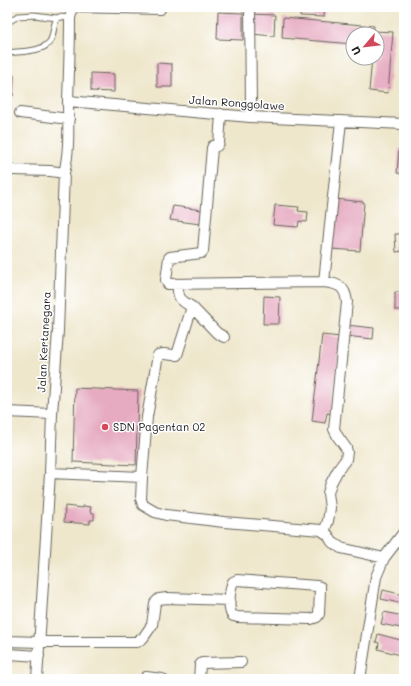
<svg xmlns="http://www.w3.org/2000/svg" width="411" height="686" viewBox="0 0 411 686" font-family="Mali,sans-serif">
<rect width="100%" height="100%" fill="#fff"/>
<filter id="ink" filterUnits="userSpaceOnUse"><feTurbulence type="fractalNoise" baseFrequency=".025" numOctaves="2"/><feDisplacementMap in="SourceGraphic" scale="8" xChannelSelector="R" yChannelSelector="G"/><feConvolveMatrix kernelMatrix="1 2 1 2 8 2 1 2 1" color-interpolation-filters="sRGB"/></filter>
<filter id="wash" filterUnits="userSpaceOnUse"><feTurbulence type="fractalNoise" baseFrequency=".012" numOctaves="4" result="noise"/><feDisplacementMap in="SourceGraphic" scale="16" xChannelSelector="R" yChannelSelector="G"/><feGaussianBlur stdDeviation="0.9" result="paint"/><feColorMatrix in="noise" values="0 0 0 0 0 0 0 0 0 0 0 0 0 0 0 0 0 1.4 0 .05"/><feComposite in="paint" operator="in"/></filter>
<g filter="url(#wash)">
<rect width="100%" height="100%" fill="#efe7cc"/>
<g id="blocks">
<path fill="#e6aac1" d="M 261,7 L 284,7 L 284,9 L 261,8 Z
M 301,7 L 325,7 L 324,17 L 300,16 Z
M 218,12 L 243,13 L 243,40 L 217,39 Z
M 252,14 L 275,15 L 274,36 L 251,34 Z
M 283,18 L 374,26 L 373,34 L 353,34 L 353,44 L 282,38 Z
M 374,31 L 393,32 L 388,93 L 369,91 L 372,58 L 377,58 L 377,34 L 374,34 Z
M 157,63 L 172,64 L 172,87 L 157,87 Z
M 91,73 L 114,74 L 114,92 L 91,91 Z
M 7,75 L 14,75 L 13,96 L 7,96 Z
M 399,149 L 404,149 L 404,174 L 397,173 Z
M 335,199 L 364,202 L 360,251 L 331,249 Z
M 275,205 L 299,207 L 298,211 L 308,212 L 307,222 L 299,221 L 298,227 L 273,225 Z
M 173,206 L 202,210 L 200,224 L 170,220 Z
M 395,234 L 404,234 L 404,251 L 396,252 Z
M 395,292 L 404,292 L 404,310 L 395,310 Z
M 264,296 L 280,297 L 279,324 L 263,324 Z
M 346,325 L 374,328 L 373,339 L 345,336 Z
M 322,335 L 341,337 L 332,414 L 327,413 L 325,423 L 312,421 Z
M 75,388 L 138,391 L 136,465 L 73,462 Z
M 65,506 L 83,508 L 83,506 L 91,507 L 90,512 L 94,513 L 94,520 L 90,520 L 90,524 L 64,522 Z
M 383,590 L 404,595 L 404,604 L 381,599 Z
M 384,612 L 403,616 L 401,628 L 381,624 Z
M 378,634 L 404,641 L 400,655 L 378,649 L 379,643 L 376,642 Z"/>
</g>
</g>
<g filter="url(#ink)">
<use href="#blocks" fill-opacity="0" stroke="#66635a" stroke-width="1"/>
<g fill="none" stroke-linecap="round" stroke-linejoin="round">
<defs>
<path id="lane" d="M 7,23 L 8,22 L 18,16 L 34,15 L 57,18 L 59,17 L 70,18
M 7,53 C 20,51 44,53 51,40 C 54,33 53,25 57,18"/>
<path id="street" d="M 73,7 L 160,9
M 250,7 L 251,106 L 250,117
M 68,101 L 250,117 L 404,124
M 20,113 L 69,119
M 221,114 L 219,143 L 217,146 L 213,146 L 212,148 L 203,251 L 201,253 L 170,257 L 169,258 L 166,280 L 168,284 L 324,282 L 341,121
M 7,167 L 13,170 L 51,171 L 64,173
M 324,282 C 339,284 345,286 347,302 L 334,429 L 338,437 L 346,448 L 347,452 L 346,459 L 338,470 L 331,483 L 328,493 L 330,508 L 328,521 L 324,532
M 178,284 C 177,298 180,300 192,307
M 7,412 L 52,414
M 50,473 L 142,477 L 141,499 L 143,505 L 155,512 L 166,515 L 224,522 L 321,530 L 328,535 L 332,542 L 341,548 L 384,558
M 142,477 L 147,417 L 158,355 C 164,352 171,356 177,355 L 192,307 L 217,333 L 224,337
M 237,580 L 317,586 L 320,587 L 320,590 L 319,614 L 317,617 L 311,619 L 237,617 C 236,616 234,616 233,616 C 227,611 230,588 233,582 Z
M 7,641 L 39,642 L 137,642 L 143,638 L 152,625 L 155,603 L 159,599 L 167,598 L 230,600
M 9,654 L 39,656
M 146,677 L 162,679
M 37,679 L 50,473 L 52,414 L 58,331 L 64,173 C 70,150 68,124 68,100 C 69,73 70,45 70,18 L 73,7
M 199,679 L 200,665 L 202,663 L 241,662
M 360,679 L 376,577 L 384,558 L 404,532"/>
</defs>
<use href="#lane" stroke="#66635a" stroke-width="7"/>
<use href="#street" stroke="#66635a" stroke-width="12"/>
<use href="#lane" stroke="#fff" stroke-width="5"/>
<use href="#street" stroke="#fff" stroke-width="10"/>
</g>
</g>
<circle fill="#d1495b" stroke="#fff" stroke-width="1.5" cx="105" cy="427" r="4"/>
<g text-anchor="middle" stroke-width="3" stroke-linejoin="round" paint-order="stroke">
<g font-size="11" fill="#1c1c1c" stroke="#fff">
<text transform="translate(237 103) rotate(4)" y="4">Jalan Ronggolawe</text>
<text transform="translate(44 342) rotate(-87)" y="4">Jalan Kertanegara</text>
</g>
<g font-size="11" fill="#1c1c1c" stroke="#fff" text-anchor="start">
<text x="113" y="431">SDN Pagentan 02</text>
</g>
</g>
<rect width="411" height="686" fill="none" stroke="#fff" stroke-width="24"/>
<g transform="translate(365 46) rotate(242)"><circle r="19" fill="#ffffff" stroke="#a4a4a4"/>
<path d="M0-3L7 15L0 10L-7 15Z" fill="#d1495b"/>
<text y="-6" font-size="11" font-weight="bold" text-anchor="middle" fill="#1c1c1c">U</text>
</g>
</svg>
